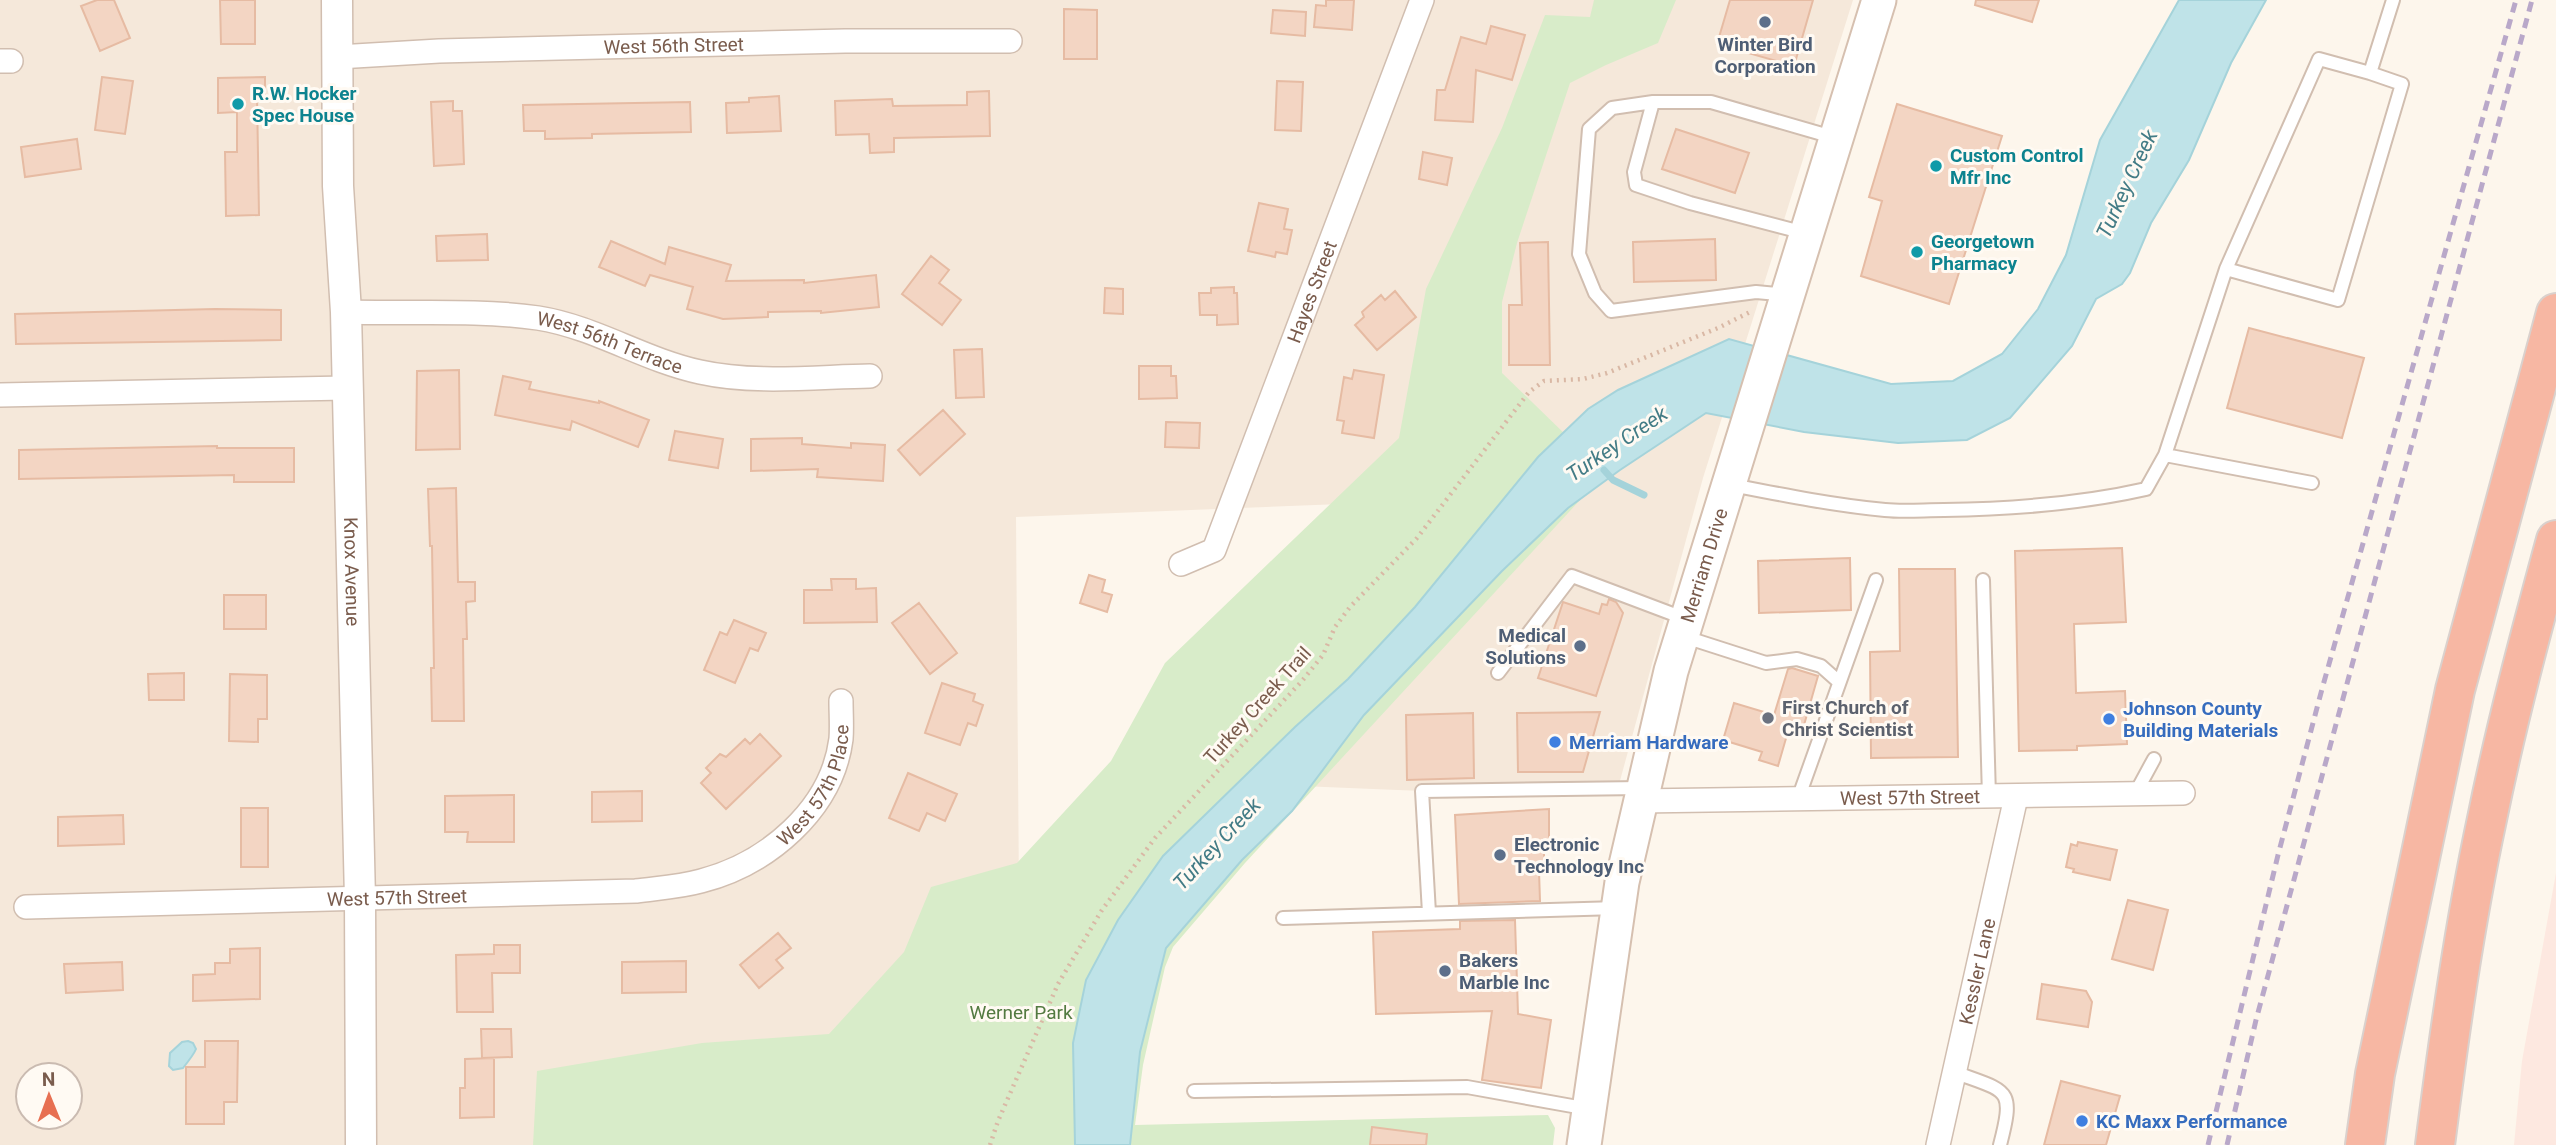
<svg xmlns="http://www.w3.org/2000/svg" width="2556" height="1145" viewBox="0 0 2556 1145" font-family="Roboto,sans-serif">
<rect width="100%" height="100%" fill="#fdf6ec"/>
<path fill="#f5e8da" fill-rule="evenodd" d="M 0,0 L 1853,0 L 1703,478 L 1618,788 L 1422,791 L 1108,778 L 1341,504 L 1016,517 L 1021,1145 L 0,1145 ZM 28,1075 L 70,1075 L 70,1117 L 28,1117 Z"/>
<path fill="#fde8e0" d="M 2556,873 L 2556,1145 L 2514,1145 L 2522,1061 Z"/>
<path fill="#d8ecc9" d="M 1594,0 L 1676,0 L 1658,43 L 1606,65 L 1570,83 L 1517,243 L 1502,302 L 1502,373 L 1605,473 L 1245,863 L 1173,947 L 1165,967 L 1143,1065 L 1135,1125 L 1548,1115 L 1555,1128 L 1553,1145 L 533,1145 L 537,1071 L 702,1043 L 829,1034 L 904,952 L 931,887 L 1017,863 L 1111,761 L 1165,663 L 1399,438 L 1426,289 L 1502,128 L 1545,15 L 1590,17 Z"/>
<path fill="#bfe3e8" stroke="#a5d3da" stroke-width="2" d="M 2179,0 L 2266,0 L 2231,63 L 2189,160 L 2151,223 L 2130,273 L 2122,284 L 2096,299 L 2072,346 L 2010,418 L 1967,440 L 1898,443 L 1804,432 L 1706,413 L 1620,470 L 1568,508 L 1502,571 L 1364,715 L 1292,811 L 1242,860 L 1166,948 L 1140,1052 L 1130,1145 L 1075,1145 L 1073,1043 L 1086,980 L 1118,920 L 1163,856 L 1295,727 L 1348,679 L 1415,607 L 1538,457 L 1588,409 L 1618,390 L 1729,339 L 1891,384 L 1953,381 L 2002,354 L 2038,309 L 2066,255 L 2100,140 Z
M 188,1041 L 193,1043 L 196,1049 C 194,1054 187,1063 183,1068 L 173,1070 L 169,1066 L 170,1053 L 182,1042 Z"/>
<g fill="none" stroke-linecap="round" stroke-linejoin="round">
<path stroke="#a5d3da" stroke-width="7" d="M 1604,470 L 1613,480 L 1644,495"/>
</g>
<path fill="#f3d5c3" stroke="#e6bba3" stroke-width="2" d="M 97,0 L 114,0 L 130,38 L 100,51 L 81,6 Z
M 220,0 L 255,0 L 255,44 L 221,44 Z
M 1326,0 L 1354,0 L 1352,30 L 1314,27 L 1316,5 L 1326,6 Z
M 1730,0 L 1813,0 L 1794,66 L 1717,44 Z
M 1976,0 L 2039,0 L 2032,22 L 1975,5 Z
M 1064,9 L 1097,10 L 1097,59 L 1064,59 Z
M 1273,10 L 1306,12 L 1305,36 L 1271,33 Z
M 1491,26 L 1525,35 L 1512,80 L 1476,70 L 1473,122 L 1435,120 L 1437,90 L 1445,90 L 1461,37 L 1486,44 Z
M 102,77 L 133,81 L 125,134 L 95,130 Z
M 265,77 L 265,95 L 257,95 L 259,215 L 226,216 L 225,152 L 237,152 L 237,112 L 218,113 L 218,78 Z
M 1277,81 L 1303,82 L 1301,131 L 1275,130 Z
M 989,91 L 990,136 L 894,138 L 894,152 L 870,153 L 869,134 L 836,135 L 835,101 L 892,99 L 893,106 L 967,105 L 967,92 Z
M 779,96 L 781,131 L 727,133 L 726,103 L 749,102 L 749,98 Z
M 453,101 L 453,111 L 462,111 L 464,164 L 434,166 L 431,102 Z
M 690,102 L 691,132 L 592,134 L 592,138 L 545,139 L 545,131 L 524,131 L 523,105 Z
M 1897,104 L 2002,136 L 1949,304 L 1861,276 L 1882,201 L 1869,197 Z
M 1676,129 L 1749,153 L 1735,193 L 1662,169 Z
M 77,139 L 81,169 L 25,177 L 21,147 Z
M 1423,152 L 1452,158 L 1447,185 L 1419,179 Z
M 1259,203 L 1288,209 L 1284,229 L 1292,230 L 1287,254 L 1276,252 L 1275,257 L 1248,251 Z
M 487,234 L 488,260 L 437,261 L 436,236 Z
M 1715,239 L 1716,280 L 1634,282 L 1633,242 Z
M 611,241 L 665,264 L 669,247 L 731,265 L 726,281 L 804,280 L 804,283 L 876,275 L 879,307 L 821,313 L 821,311 L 768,312 L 768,317 L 723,319 L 687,309 L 693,287 L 650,275 L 645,286 L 599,267 Z
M 1548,242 L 1550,365 L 1509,365 L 1509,305 L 1522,305 L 1520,243 Z
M 931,256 L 949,270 L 939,283 L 961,300 L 942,325 L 902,294 Z
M 1234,287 L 1234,293 L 1237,293 L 1238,324 L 1217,325 L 1217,315 L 1200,315 L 1199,293 L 1211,293 L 1211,288 Z
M 1105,288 L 1123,289 L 1123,314 L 1104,313 Z
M 1395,291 L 1416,317 L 1377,350 L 1355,325 L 1364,317 L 1362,312 L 1381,295 L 1385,300 Z
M 215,309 L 281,310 L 281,340 L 16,344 L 15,314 Z
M 2249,328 L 2364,358 L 2342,438 L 2227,408 Z
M 982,349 L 984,397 L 956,398 L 954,350 Z
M 1139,366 L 1171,366 L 1171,376 L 1176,376 L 1177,398 L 1139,399 Z
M 459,370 L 460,449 L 416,450 L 417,371 Z
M 1354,370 L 1384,375 L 1374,438 L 1342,433 L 1344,421 L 1337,420 L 1344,377 L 1352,379 Z
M 503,376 L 531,382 L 529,389 L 599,403 L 599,401 L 649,420 L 638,447 L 572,421 L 570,430 L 495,415 Z
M 943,410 L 965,434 L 920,475 L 898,450 Z
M 1166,422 L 1200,423 L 1199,448 L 1165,447 Z
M 675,431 L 723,439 L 718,468 L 669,460 Z
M 802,438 L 802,444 L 851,448 L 851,443 L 885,445 L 883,481 L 817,477 L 818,469 L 751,471 L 751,439 Z
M 217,446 L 217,448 L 294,448 L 294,482 L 234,482 L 234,475 L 19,479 L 19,450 Z
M 456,488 L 458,582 L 475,582 L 475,601 L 466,602 L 467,639 L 463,639 L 464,721 L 432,721 L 431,668 L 434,668 L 432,546 L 430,546 L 428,489 Z
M 2122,548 L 2126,622 L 2074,624 L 2076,693 L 2125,691 L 2127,744 L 2077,746 L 2077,750 L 2019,751 L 2015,551 Z
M 1850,558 L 1851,610 L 1759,613 L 1758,561 Z
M 1899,569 L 1955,569 L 1958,757 L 1871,758 L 1870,652 L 1900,651 Z
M 1089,575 L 1105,580 L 1102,592 L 1112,595 L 1107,612 L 1080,603 Z
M 831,579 L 856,579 L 856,589 L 876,588 L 877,622 L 804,623 L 804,590 L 832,590 Z
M 224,595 L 266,595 L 266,629 L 224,629 Z
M 1609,599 L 1616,602 L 1623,613 L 1596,696 L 1538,678 L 1563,602 L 1599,614 L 1602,604 L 1607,605 Z
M 919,603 L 957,653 L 930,674 L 892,623 Z
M 734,620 L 766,633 L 758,651 L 750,648 L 735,683 L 704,670 L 720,632 L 727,635 Z
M 1792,668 L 1818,676 L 1804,725 L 1791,721 L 1778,766 L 1759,760 L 1762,752 L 1723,740 L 1734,703 L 1774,715 L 1788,669 Z
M 184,673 L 184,700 L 149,700 L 148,674 Z
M 230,674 L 267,675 L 267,719 L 258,719 L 258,742 L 229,741 Z
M 942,683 L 975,694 L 973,701 L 983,705 L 976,726 L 968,723 L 960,745 L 925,733 Z
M 1600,712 L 1583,772 L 1518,772 L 1517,713 Z
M 1473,713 L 1474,778 L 1407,780 L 1406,715 Z
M 760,734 L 781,756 L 726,809 L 701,783 L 711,773 L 706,768 L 720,754 L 726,757 L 745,739 L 750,744 Z
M 908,773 L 957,794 L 945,821 L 927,813 L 919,831 L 889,818 Z
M 642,791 L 642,821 L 592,822 L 592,792 Z
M 514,795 L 514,842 L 467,842 L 468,832 L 445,832 L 445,796 Z
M 241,808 L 268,808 L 268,867 L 241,867 Z
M 1549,809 L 1549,839 L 1543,839 L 1545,871 L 1539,871 L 1540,901 L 1459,904 L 1455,815 Z
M 123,815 L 124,844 L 58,846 L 58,817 Z
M 2078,842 L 2117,850 L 2110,880 L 2073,872 L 2074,869 L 2066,867 L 2071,844 L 2077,846 Z
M 2128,900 L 2168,910 L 2153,970 L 2112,959 Z
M 1515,920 L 1518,1014 L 1551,1020 L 1541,1088 L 1482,1080 L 1492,1011 L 1376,1014 L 1373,932 L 1460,929 L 1460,921 Z
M 778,933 L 791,948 L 776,960 L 783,968 L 759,988 L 740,965 Z
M 494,945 L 520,945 L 520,973 L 492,973 L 493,1012 L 457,1012 L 456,955 L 494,954 Z
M 260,948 L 260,999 L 193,1001 L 193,975 L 215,974 L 215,963 L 230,963 L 230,949 Z
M 686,961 L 686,992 L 622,993 L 622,962 Z
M 122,962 L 123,990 L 66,993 L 64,964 Z
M 2042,984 L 2086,991 L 2092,1002 L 2088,1027 L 2037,1019 Z
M 481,1029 L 511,1029 L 512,1057 L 482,1058 Z
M 205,1041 L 238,1041 L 237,1102 L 224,1102 L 224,1124 L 186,1124 L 186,1067 L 205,1067 Z
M 494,1058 L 494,1117 L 460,1118 L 460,1088 L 465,1088 L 465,1059 Z
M 2061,1081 L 2120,1096 L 2106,1145 L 2044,1145 Z
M 1372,1127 L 1427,1134 L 1426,1145 L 1370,1145 Z"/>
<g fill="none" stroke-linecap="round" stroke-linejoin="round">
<defs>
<path id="service" d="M 1653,102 L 1634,172 L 1636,185 L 1690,203 L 1805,233
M 2226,269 L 2319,59 L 2370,73
M 1787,295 L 1756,292 L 1611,311 L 1595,293 L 1579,254 L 1589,129 L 1612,108 L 1653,102 L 1711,102 L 1836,138
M 2165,455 L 2312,483
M 1732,485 C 1783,495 1833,505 1885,510 C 1904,512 1924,510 1944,510 C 2011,509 2080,504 2146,489 L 2165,455 L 2226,269 L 2338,300 L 2402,84 L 2370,73 L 2393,0
M 1983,580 L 1989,797
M 1682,636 L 1766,663 L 1797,659 L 1821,666 L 1839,682
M 1498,673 L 1572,576 L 1686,619
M 2135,794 L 2154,759
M 1798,799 L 1876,580
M 1429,913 L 1422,791 L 1642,788
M 1283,918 L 1618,908
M 1954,1072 C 2008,1092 2015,1087 2000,1145
M 1194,1091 L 1467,1087 L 1589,1109"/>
<g id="minor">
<path id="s1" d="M 338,57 L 439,51 L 845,41 L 1010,41"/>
<path d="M 0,61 L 11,61"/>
<path id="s2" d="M 346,312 C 409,314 475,309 538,318 C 595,327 644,360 700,372 C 754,384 815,377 870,376"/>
<path d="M 0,395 L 346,388"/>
<path id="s3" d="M 1181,564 L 1214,550 L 1422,0"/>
<path id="s4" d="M 1639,801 L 2183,793"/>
<path id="s5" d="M 26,907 L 636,891 C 658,888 679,887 701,881 C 767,864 832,810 841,739 C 842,727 841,714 841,701"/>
<path id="s6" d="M 1938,1145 L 2016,797"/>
</g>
<g id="tertiary">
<path id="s7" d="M 337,0 L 338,186 L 346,312 L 360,899 L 361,1145"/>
</g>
<g id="secondary">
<path id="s8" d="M 1584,1145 L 1622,882 L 1671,671 L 1879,0"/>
</g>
<path id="motorway" d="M 2365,1145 L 2375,1074 L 2455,690 L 2556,313
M 2435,1145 C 2449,1036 2464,927 2487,819 C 2506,725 2531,632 2556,540"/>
</defs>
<use href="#service" stroke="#d1beb0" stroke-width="16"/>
<use href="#minor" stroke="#d1beb0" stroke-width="26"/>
<use href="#tertiary" stroke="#d1beb0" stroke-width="33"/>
<use href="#secondary" stroke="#d6c0b0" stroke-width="37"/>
<use href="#motorway" stroke="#dad1cd" stroke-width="42"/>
<path stroke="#d9b8a5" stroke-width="4.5" stroke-dasharray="2 5" stroke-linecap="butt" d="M 990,1145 L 998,1121 L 1058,984 L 1102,910 L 1155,838 L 1302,681 L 1323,655 L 1335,627 L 1350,607 L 1417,538 L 1529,392 L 1544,381 L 1583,379 L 1607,373 L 1718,328 L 1752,311"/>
<use href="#service" stroke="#fff" stroke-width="12"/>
<use href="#minor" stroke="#fff" stroke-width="23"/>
<use href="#tertiary" stroke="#fff" stroke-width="30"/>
<use href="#secondary" stroke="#fff" stroke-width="33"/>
<use href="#motorway" stroke="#f7b7a3" stroke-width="38"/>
<path stroke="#b9a8c9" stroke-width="5" stroke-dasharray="10 7" stroke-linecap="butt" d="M 2208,1145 L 2278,855 L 2322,689 L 2516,0
M 2227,1145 L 2256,1020 L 2532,0"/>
</g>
<g fill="#5c6f8a" stroke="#fffaf3" stroke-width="2.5">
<circle cx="1765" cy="22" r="7"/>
<circle cx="1580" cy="646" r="7"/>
<circle cx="1500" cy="855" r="7"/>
<circle cx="1445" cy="971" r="7"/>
</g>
<g fill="#0f9aa8" stroke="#fffaf3" stroke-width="2.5">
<circle cx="238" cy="104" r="7"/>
<circle cx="1936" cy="166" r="7"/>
<circle cx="1917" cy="252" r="7"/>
</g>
<circle fill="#6b7280" stroke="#fffaf3" stroke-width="2.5" cx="1768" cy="718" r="7"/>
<g fill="#3f7fe0" stroke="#fffaf3" stroke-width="2.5">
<circle cx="2109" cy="719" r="7"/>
<circle cx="1555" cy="742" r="7"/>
<circle cx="2082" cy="1121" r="7"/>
</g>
<g text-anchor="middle" stroke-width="6" stroke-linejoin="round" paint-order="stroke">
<g font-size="19" font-weight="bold" fill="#4e5e75" stroke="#fffaf3" text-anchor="start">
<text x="1765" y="51" text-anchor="middle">Winter Bird<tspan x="1765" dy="22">Corporation</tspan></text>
<text x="1566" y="642" text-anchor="end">Medical<tspan x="1566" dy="22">Solutions</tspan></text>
<text x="1514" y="851">Electronic<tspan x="1514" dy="22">Technology Inc</tspan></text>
<text x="1459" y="967">Bakers<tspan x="1459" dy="22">Marble Inc</tspan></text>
</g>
<g font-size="19" fill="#7a5c4d" stroke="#fffaf3">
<text dy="7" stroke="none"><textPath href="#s1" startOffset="336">West 56th Street</textPath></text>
<text dy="7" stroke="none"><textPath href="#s3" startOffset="312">Hayes Street</textPath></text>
<text dy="7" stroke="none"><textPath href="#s2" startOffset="268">West 56th Terrace</textPath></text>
<text dy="7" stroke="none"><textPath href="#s8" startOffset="593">Merriam Drive</textPath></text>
<text dy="7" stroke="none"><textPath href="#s7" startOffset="572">Knox Avenue</textPath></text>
<text transform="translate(1257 705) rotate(-48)" y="7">Turkey Creek Trail</text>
<text dy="7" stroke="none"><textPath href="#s5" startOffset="833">West 57th Place</textPath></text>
<text dy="7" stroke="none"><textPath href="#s4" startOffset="271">West 57th Street</textPath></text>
<text dy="7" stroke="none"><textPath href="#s5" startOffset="371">West 57th Street</textPath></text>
<text dy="7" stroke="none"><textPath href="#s6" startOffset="178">Kessler Lane</textPath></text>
</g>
<g font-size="19" font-weight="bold" fill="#0d838f" stroke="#fffaf3" text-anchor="start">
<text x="252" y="100">R.W. Hocker<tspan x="252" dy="22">Spec House</tspan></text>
<text x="1950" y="162">Custom Control<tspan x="1950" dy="22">Mfr Inc</tspan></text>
<text x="1931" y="248">Georgetown<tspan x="1931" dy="22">Pharmacy</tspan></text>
</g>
<g font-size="19" font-weight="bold" fill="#5b616d" stroke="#fffaf3" text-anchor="start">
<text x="1782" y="714">First Church of<tspan x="1782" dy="22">Christ Scientist</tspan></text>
</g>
<g font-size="19" font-weight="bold" fill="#366cbe" stroke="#fffaf3" text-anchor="start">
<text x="2123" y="715">Johnson County<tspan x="2123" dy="22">Building Materials</tspan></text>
<text x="1569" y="749">Merriam Hardware</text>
<text x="2096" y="1128">KC Maxx Performance</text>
</g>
<g font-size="19" fill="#537a41" stroke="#fffaf3">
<text x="1021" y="1019">Werner Park</text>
</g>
<g font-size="21" font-style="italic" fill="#437c86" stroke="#fffaf3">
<text transform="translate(2127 184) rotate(-65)" y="7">Turkey Creek</text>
<text transform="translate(1617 444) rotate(-34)" y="7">Turkey Creek</text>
<text transform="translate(1217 844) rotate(-47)" y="7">Turkey Creek</text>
</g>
</g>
<g transform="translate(49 1096) rotate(359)"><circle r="33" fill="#fffaf3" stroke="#cabbb1" stroke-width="2"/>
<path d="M0-5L12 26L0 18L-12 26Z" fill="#e76f51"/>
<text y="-10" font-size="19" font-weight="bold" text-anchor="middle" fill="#7a5c4d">N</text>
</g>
</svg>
